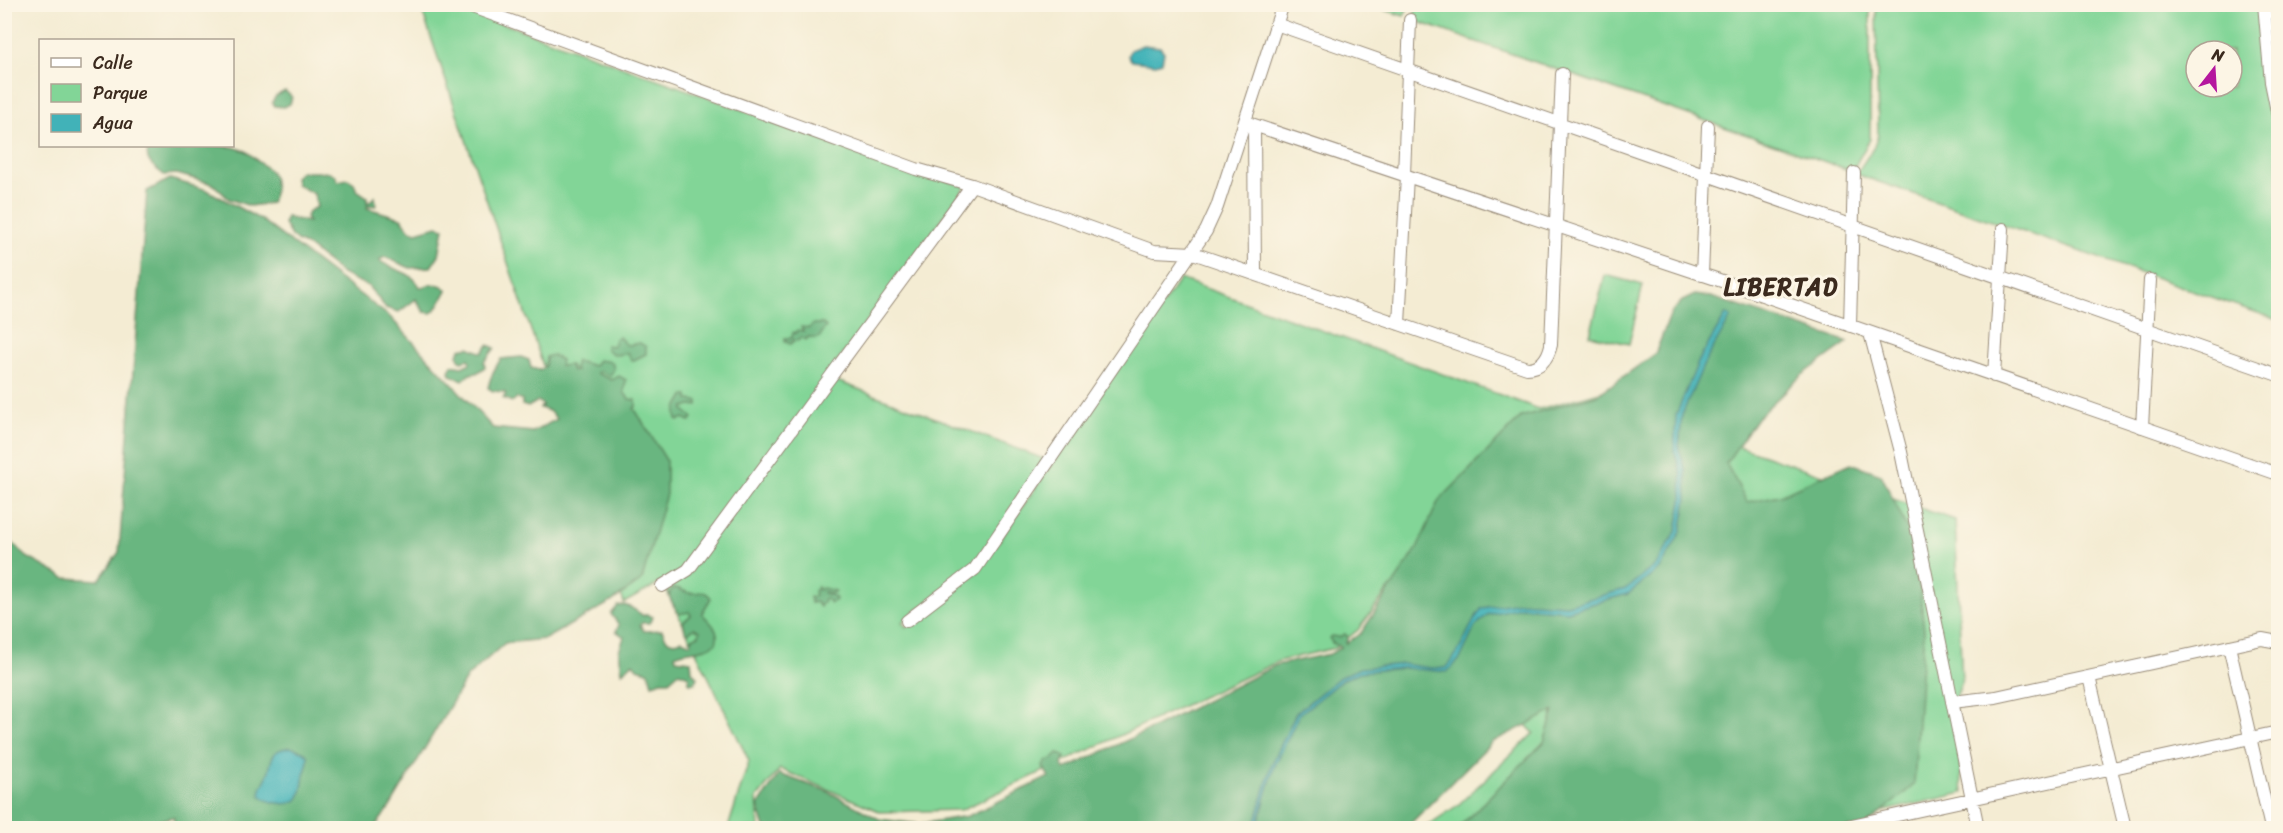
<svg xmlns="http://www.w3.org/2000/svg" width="2283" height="833" viewBox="0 0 2283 833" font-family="Sriracha,sans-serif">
<rect width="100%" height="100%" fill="#fcf5e5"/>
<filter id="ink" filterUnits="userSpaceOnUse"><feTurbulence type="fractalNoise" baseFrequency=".0167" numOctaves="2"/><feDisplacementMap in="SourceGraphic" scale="12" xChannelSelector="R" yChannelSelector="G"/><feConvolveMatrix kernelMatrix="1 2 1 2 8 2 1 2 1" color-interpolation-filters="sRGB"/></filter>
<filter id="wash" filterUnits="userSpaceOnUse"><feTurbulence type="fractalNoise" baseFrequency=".008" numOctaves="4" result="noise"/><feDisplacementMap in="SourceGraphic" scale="24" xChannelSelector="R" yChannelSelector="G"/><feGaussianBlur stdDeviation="1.35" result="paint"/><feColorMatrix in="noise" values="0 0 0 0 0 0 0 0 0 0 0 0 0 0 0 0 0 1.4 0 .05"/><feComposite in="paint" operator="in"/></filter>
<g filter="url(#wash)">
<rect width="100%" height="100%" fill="#f4ecd3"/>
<path fill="#82d597" stroke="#5e805a" stroke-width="1.5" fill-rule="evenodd" d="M 1417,4 L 1870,5 L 1870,139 L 1852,171 L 1413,20 Z
M 420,5 L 452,5 L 909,170 L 966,186 L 687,568 L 624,603 Z
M 1370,5 L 1409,4 L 1409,5 L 1404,16 Z
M 1876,5 L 2258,5 L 2267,99 L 2278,129 L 2278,320 L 1856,174 L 1874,147 L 1878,135 ZM 2196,51 L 2232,51 L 2232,87 L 2196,87 Z
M 2270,5 L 2278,5 L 2278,98 Z
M 1605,275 L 1643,285 L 1629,344 L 1590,335 Z
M 1180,279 L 1539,409 L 1625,385 L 1673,424 L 1955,520 L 1962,682 L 1954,702 L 1963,793 L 1812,828 L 1424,828 L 1458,805 L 1534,733 L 1388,590 L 1358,630 L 1335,648 L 1279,661 L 961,810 L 881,812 L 780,769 L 757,798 L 759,828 L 728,828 L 749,761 L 666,589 L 834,380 L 1047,460 L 972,567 L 902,622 L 906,627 L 978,571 Z"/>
<path fill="#69b680" stroke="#52704f" stroke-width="1.5" d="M 285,91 L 292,97 L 290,104 L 284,107 L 274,106 L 272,102 L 276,96 Z
M 149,146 L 217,146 L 233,147 L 246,151 L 269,170 L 273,175 L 275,190 L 271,203 L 250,206 L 229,199 L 213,184 L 177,174 L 164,175 C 153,166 143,161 149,146 Z
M 300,172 L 329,172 L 335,175 L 338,181 L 348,179 L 354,183 L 357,190 L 367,197 L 367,203 L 375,197 L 376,206 L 368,205 L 367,208 L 401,218 L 410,230 L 417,232 L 437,226 L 444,228 L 439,255 L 431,267 L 410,268 L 385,257 L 379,260 C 394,272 411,270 420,287 C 431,285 439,281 447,290 L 437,308 L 431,313 L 424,312 L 416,299 L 399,312 L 386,308 L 368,286 L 342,274 L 309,247 L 297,241 L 291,236 L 284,224 L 286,217 L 308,222 L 306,216 L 310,210 L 317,207 L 314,194 L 296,184 L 295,177 Z
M 170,179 L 207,190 L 261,220 L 390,317 L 493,428 L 533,432 L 557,419 L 549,411 L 540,408 L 543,405 L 538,401 L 528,407 L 522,405 L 522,400 L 517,398 L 512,402 L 503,398 L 506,394 L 504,392 L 493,391 L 488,388 C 490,378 495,367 501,359 L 521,357 L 529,360 L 531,368 L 540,370 L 545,366 L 546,357 L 552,355 L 561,360 L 560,366 L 570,365 L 572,371 L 576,371 L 574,368 L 576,361 L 594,366 L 598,360 L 612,362 L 614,369 L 610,376 L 601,371 L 597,373 L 612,380 L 619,376 L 626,380 L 624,392 L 629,399 L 636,400 L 636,407 L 634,408 L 666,460 L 666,494 L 642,580 L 611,602 L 545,639 L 505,643 L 467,677 L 390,807 L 374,828 L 173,828 L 174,817 L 133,826 L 130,828 L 5,828 L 4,535 L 27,557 L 65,578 L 99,580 L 119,552 L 147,191 Z
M 1695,295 L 1711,297 L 1848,342 L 1801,376 L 1757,418 L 1726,463 L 1747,502 L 1780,495 L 1851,463 L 1881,474 L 1915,545 L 1924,630 L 1914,785 L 1863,828 L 1458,828 L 1544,742 L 1554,711 L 1492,742 L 1406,828 L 765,828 L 758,806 L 779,774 L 827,791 L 879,819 L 919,824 L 968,816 L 1049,777 L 1043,767 L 1046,761 L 1053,759 L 1058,753 L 1065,757 L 1062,764 L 1064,770 L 1153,728 L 1276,665 L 1330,654 L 1341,647 L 1333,644 L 1329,638 L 1331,636 L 1339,637 L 1345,634 L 1348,637 L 1346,643 L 1361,633 L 1417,549 L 1438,502 L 1521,417 L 1597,395 L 1655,354 L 1671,313 L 1682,301 Z
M 814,324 L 823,324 L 826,327 C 819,333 824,342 808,337 L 806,340 L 801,337 L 798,341 L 794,340 L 791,344 L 785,342 L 785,338 L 792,338 L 793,332 L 796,333 L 797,330 L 803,331 L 801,327 L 809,328 Z
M 619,337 C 629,348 625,345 640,343 L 646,347 L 646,354 L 634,360 L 631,360 L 628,353 C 616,353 619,359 606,349 L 606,345 L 613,346 L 615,339 Z
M 488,345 L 495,348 L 484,362 L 485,367 C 479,371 478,374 470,374 L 463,380 L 450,375 L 449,371 L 452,365 L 462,367 L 470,363 L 469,359 L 462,361 L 459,359 L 458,355 L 460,349 L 469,347 L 482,353 Z
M 684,396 L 688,396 L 688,400 L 698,401 L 698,405 L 684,407 L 684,410 L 693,418 L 690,421 L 684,418 L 678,421 C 673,412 679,404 684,396 Z
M 818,587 L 818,590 L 823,588 L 835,591 L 831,594 L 822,592 L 835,597 L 836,600 L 831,603 L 825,598 L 820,607 L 816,602 L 811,603 L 810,597 L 815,596 L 814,591 Z
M 675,588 C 681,588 684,592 689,593 C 699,594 704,588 711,598 L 702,613 C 709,623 721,628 716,643 C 704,652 688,649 675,655 L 676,659 L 691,661 L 692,671 L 697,677 L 695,683 L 689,683 L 689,676 L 679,672 L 669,681 L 662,681 L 652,684 L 648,671 L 637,668 L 633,663 L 622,672 L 619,651 L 624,637 L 616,631 L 619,625 L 611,614 L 618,606 C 630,603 635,611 644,616 L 646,614 L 653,617 L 649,623 L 642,623 L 640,625 L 644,631 L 662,630 L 667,640 L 675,642 L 682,640 L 691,644 L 692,638 L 699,635 L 700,631 L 694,628 L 688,633 L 685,631 L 683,622 L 691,615 L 689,612 L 679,614 C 677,612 670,599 669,596 L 671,590 Z"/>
<path fill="#41b2b8" stroke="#3e6e6b" stroke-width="1.5" d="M 1143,45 L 1160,47 L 1164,52 L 1162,62 L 1156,64 L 1132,61 L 1128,56 L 1130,50 Z
M 1726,314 L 1731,317 L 1704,364 L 1682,415 L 1679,449 L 1686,471 L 1687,500 L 1681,532 L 1660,569 L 1628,594 L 1567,611 L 1521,607 L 1487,615 L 1475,627 L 1460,659 L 1447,672 L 1404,668 L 1360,672 L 1342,680 L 1299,715 L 1274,768 L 1257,828 L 1254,828 L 1271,766 L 1296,713 L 1340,677 L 1360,668 L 1404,664 L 1430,668 L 1445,668 C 1463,651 1467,627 1482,608 L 1520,602 L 1567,605 L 1625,589 L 1656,565 L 1677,530 L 1682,501 L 1681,474 L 1674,450 L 1676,415 L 1699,360 Z
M 290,747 L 303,751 L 308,756 C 309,763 306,768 304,775 C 301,793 303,807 277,803 C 270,802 265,800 260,795 C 260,787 264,784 267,776 C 274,760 267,751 290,747 Z"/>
</g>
<g filter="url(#ink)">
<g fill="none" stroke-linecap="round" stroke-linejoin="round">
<defs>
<path id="minor" d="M 464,4 L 916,169 L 972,185 L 1154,251 L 1193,253 L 1527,368 C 1541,368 1548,358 1551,345 L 1562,74
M 2264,4 L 2271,82 L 2278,116
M 1276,24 L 2278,375
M 1245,122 L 1716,279 L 2278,474
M 1254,125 L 1255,274
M 1404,175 L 1410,20
M 1702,275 L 1708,126
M 1399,324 L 1407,176
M 1850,326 L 1854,173
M 1870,333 L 1901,452 L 1978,828
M 1994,376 L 2003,229
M 2142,427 L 2150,280
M 662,586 L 688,570 L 972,185
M 907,621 L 975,569 L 1206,231 L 1217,207 L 1283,4
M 2229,646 L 2271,828
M 2089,677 L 2125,828
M 1952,702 L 1996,697 L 2262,639 L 2278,642
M 1838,828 L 2278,732"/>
</defs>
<use href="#minor" stroke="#988b78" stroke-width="14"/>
<use href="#minor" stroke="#fff" stroke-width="12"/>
</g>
</g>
<g text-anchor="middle" stroke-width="6" stroke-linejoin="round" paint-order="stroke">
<g font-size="24" font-weight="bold" letter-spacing="1.5" fill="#3b2a1e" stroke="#fcf5e5">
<text x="1781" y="295">LIBERTAD</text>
</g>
</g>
<rect width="2283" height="833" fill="none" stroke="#fcf5e5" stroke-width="24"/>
<rect x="39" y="39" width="195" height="108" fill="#fcf5e5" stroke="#afa495" stroke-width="1.5"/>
<rect x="51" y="58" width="30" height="9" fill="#ffffff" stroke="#afa495" stroke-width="1.5"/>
<text x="93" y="69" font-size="18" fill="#3b2a1e">Calle</text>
<rect x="51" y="84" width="30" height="18" fill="#82d597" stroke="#afa495" stroke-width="1.5"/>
<text x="93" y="99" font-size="18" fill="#3b2a1e">Parque</text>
<rect x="51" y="114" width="30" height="18" fill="#41b2b8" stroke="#afa495" stroke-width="1.5"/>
<text x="93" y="129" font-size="18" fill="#3b2a1e">Agua</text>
<g transform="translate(2214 69) rotate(17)"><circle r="28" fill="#fcf5e5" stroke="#afa495" stroke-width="1.5"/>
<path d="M0-4.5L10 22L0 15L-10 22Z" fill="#b5179e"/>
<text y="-9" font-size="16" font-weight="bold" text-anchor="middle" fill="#3b2a1e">N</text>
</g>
</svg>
